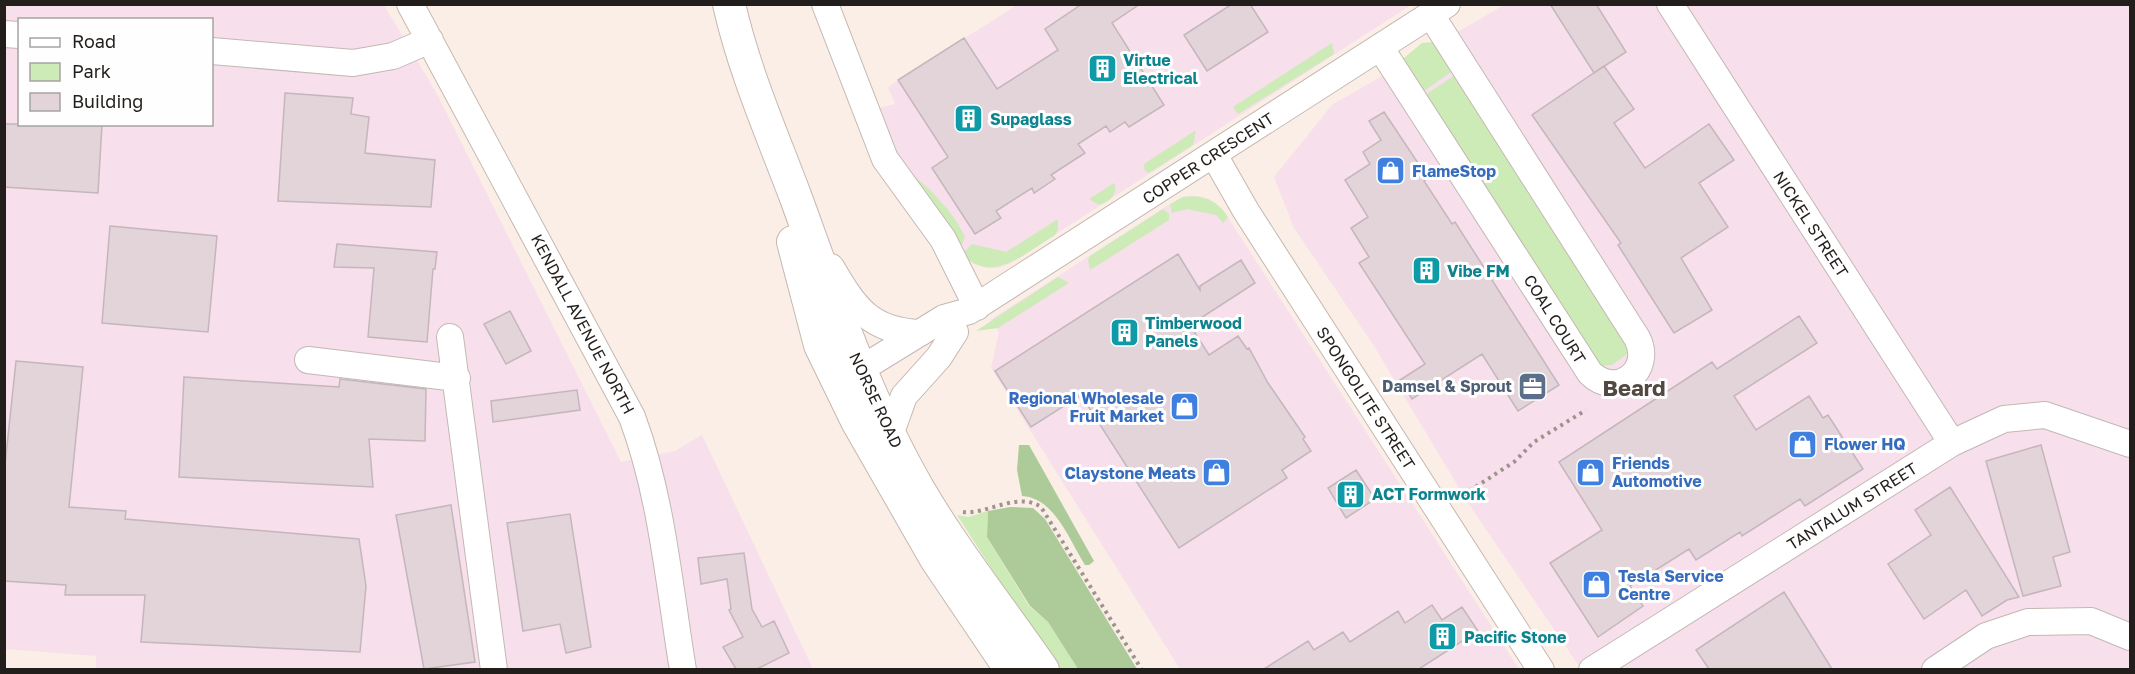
<svg xmlns="http://www.w3.org/2000/svg" width="2135" height="674" viewBox="0 0 2135 674" font-family="'Golos Text',sans-serif">
<rect width="100%" height="100%" fill="#fbeee7"/>
<path fill="#f7dfeb" fill-rule="evenodd" d="M 4,5 L 384,5 L 437,94 L 621,462 L 675,451 L 702,435 L 813,669 L 96,670 L 96,656 L 5,649 ZM 20,20 L 212,20 L 212,124 L 20,124 Z
M 1017,5 L 1411,5 L 1011,263 L 998,268 L 987,268 L 967,260 L 904,170 L 874,109 L 895,104 L 888,87 Z
M 1504,5 L 2130,5 L 2130,669 L 1581,669 L 1468,503 L 1374,346 L 1294,228 L 1274,177 L 1332,105 Z
M 1196,196 L 1208,199 L 1225,213 L 1519,669 L 1180,669 L 991,368 L 999,332 L 990,320 L 1170,204 L 1183,197 Z"/>
<path fill="#ccebb7" d="M 1433,42 L 1455,69 L 1423,92 L 1403,64 L 1404,58 L 1422,43 Z
M 1332,43 L 1334,54 L 1238,114 L 1233,107 Z
M 1455,75 L 1629,340 L 1627,354 L 1612,365 L 1598,366 L 1425,95 Z
M 1196,130 L 1193,145 L 1149,173 L 1145,171 L 1144,164 Z
M 908,172 C 930,187 954,213 965,237 L 961,246 L 957,246 Z
M 1114,183 C 1119,194 1109,202 1099,205 L 1089,199 Z
M 1183,197 C 1203,194 1217,200 1228,217 L 1223,223 L 1216,215 L 1187,209 L 1172,213 L 1170,204 Z
M 1163,209 L 1169,214 L 1169,220 L 1090,270 L 1088,260 L 1090,256 Z
M 1058,219 L 1058,230 L 1055,235 C 1027,252 991,286 962,254 L 972,244 L 1006,252 Z
M 1058,277 L 1069,283 L 998,328 L 976,331 Z
M 988,511 L 987,537 L 1029,606 L 1048,622 L 1078,669 L 1056,669 L 957,515 L 968,517 Z"/>
<path fill="#accb98" d="M 1019,445 L 1029,445 L 1094,561 L 1089,565 L 1085,565 C 1069,540 1055,498 1022,496 L 1017,470 Z
M 1010,507 L 1033,508 L 1045,519 L 1137,669 L 1078,669 L 1048,622 L 1030,606 L 987,537 L 988,511 Z"/>
<path fill="#e2d4d8" stroke="#c4b6bb" stroke-width="1.5" d="M 1082,4 L 1140,4 L 1112,23 L 1164,105 L 1129,127 L 1125,122 L 1110,132 L 1106,126 L 1078,144 L 1085,153 L 1051,175 L 1055,179 L 1034,193 L 1032,188 L 996,211 L 1001,218 L 975,234 L 932,168 L 948,157 L 898,80 L 964,38 L 997,89 L 1058,50 L 1045,29 Z
M 1232,4 L 1250,4 L 1268,32 L 1207,71 L 1184,35 Z
M 1550,4 L 1596,4 L 1626,52 L 1594,73 Z
M 1604,66 L 1634,109 L 1614,123 L 1645,168 L 1709,124 L 1734,160 L 1699,183 L 1728,227 L 1681,258 L 1712,310 L 1674,333 L 1618,245 L 1621,243 L 1532,115 Z
M 285,93 L 353,98 L 351,114 L 369,117 L 365,153 L 435,160 L 431,207 L 278,201 Z
M 1384,112 L 1428,178 L 1424,181 L 1452,224 L 1455,222 L 1559,385 L 1518,411 L 1482,354 L 1412,399 L 1400,380 L 1425,364 L 1359,263 L 1369,257 L 1351,228 L 1368,217 L 1345,180 L 1370,164 L 1363,152 L 1381,140 L 1369,121 Z
M 4,124 L 102,124 L 98,193 L 4,187 Z
M 110,226 L 217,236 L 208,332 L 102,323 Z
M 337,244 L 437,252 L 435,269 L 433,269 L 427,342 L 368,337 L 374,268 L 334,267 Z
M 1178,254 L 1200,290 L 1200,286 L 1241,260 L 1255,283 L 1190,325 L 1209,355 L 1238,336 L 1247,349 L 1249,348 L 1268,383 L 1305,437 L 1303,439 L 1311,451 L 1282,470 L 1287,478 L 1179,548 L 1081,395 L 1031,427 L 995,371 Z
M 510,311 L 531,351 L 506,364 L 484,324 Z
M 1799,316 L 1817,343 L 1734,396 L 1756,430 L 1809,396 L 1823,418 L 1828,415 L 1863,469 L 1805,506 L 1800,499 L 1742,536 L 1740,532 L 1696,560 L 1689,549 L 1630,586 L 1643,606 L 1598,637 L 1550,563 L 1602,530 L 1559,462 L 1712,362 L 1717,369 Z
M 16,361 L 83,367 L 69,507 L 126,511 L 125,519 L 359,539 L 366,586 L 360,652 L 141,642 L 145,595 L 65,595 L 66,585 L 4,581 L 4,474 Z
M 184,377 L 339,387 L 340,379 L 426,389 L 425,441 L 369,439 L 373,487 L 179,477 Z
M 577,390 L 580,410 L 493,422 L 491,401 Z
M 2041,445 L 2070,552 L 2053,557 L 2061,586 L 2023,596 L 1986,461 Z
M 1356,470 L 1375,499 L 1346,518 L 1328,488 Z
M 1950,487 L 2019,597 L 2007,600 L 1982,616 L 1966,590 L 1924,619 L 1888,564 L 1931,535 L 1915,510 Z
M 451,505 L 475,662 L 424,669 L 396,515 Z
M 570,514 L 591,647 L 566,653 L 560,624 L 523,631 L 507,523 Z
M 744,553 L 752,609 L 762,627 L 774,621 L 789,653 L 757,669 L 736,669 L 723,647 L 743,637 L 729,610 L 731,609 L 727,579 L 701,584 L 698,558 Z
M 1784,592 L 1832,669 L 1709,669 L 1696,650 Z
M 1432,605 L 1442,620 L 1462,607 L 1478,631 L 1419,669 L 1264,669 L 1308,641 L 1314,650 L 1343,632 L 1350,642 L 1398,611 L 1405,623 Z"/>
<g fill="none" stroke-linecap="round" stroke-linejoin="round">
<defs>
<path id="minor" d="M 410,4 L 632,417 C 662,497 669,585 683,670
M 825,4 L 885,159 L 943,239 L 977,307
M 1670,4 L 1952,443
M 4,34 L 20,35
M 1380,47 L 1590,373 C 1616,399 1654,371 1637,338 L 1431,15
M 212,51 L 353,63 L 393,56 L 430,40
M 1214,155 L 1246,211 L 1541,670
M 831,267 C 855,308 870,331 920,333
M 450,337 L 494,670
M 308,360 L 457,378
M 861,369 L 944,318 L 969,311 L 1447,4
M 890,435 L 904,396 L 939,357 L 955,332
M 1592,670 L 1952,443 L 2004,419 L 2045,415 L 2130,444
M 1935,670 L 1986,636 L 2028,622 L 2091,621 L 2130,637"/>
<path id="major" d="M 729,4 C 744,71 772,134 796,198 C 832,297 866,398 919,490 C 956,553 1001,609 1043,670
M 793,242 L 820,345 L 857,421 L 936,559 L 1011,670"/>
</defs>
<use href="#minor" stroke="#c4b8b1" stroke-width="28"/>
<use href="#major" stroke="#c4b8b1" stroke-width="34"/>
<path stroke="#9d948e" stroke-width="4" stroke-dasharray="3 4.5" stroke-linecap="butt" d="M 1463,495 L 1514,462 L 1534,442 L 1586,410
M 963,512 C 987,515 1017,491 1041,507 L 1142,670"/>
<use href="#minor" stroke="#fff" stroke-width="26"/>
<use href="#major" stroke="#fff" stroke-width="32"/>
</g>
<defs>
<symbol id="building-square" viewBox="-11 -11 22 22"><rect x="-9" y="-9" width="18" height="18" rx="4" fill="#0f9aa8" stroke="#fefefe"/><path d="M-4-6H4V6H1V3H-1V6H-4ZM-2.5-4.3h1.7v1.8h-1.7ZM.8-4.3h1.7v1.8H.8ZM-2.5-1h1.7V.8h-1.7ZM.8-1h1.7V.8H.8Z" fill="#fff"/></symbol>
<symbol id="shop-square" viewBox="-11 -11 22 22"><rect x="-9" y="-9" width="18" height="18" rx="4" fill="#3f7fe0" stroke="#fefefe"/><path d="M-5-2.5h2.3a2.7 3.5 0 0 1 5.4 0H5L5.5 6h-11ZM-1.5-2.5h3a1.5 2.3 0 0 0-3 0Z" fill="#fff"/></symbol>
<symbol id="office-square" viewBox="-11 -11 22 22"><rect x="-9" y="-9" width="18" height="18" rx="4" fill="#5c6f8a" stroke="#fefefe"/><path d="M-6-3h4V-5.5h4V-3h4V5H-6ZM-1-4.5V-3h2v-1.5ZM-6 0V1H6V0Z" fill="#fff"/></symbol>
</defs>
<g fill-rule="evenodd">
<use href="#building-square" x="1086" y="52" width="33" height="33"/>
<use href="#building-square" x="952" y="102" width="33" height="33"/>
<use href="#shop-square" x="1374" y="154" width="33" height="33"/>
<use href="#building-square" x="1410" y="254" width="33" height="33"/>
<use href="#building-square" x="1108" y="316" width="33" height="33"/>
<use href="#office-square" x="1516" y="370" width="33" height="33"/>
<use href="#shop-square" x="1168" y="390" width="33" height="33"/>
<use href="#shop-square" x="1786" y="428" width="33" height="33"/>
<use href="#shop-square" x="1574" y="456" width="33" height="33"/>
<use href="#shop-square" x="1200" y="456" width="33" height="33"/>
<use href="#building-square" x="1334" y="478" width="33" height="33"/>
<use href="#shop-square" x="1580" y="568" width="33" height="33"/>
<use href="#building-square" x="1426" y="620" width="33" height="33"/>
</g>
<g text-anchor="middle" stroke-width="6" stroke-linejoin="round" paint-order="stroke">
<g font-size="16" font-weight="bold" fill="#0d838f" stroke="#fefefe" text-anchor="start">
<text x="1123" y="66">Virtue<tspan x="1123" dy="18">Electrical</tspan></text>
<text x="990" y="125">Supaglass</text>
<text x="1447" y="277">Vibe FM</text>
<text x="1145" y="329">Timberwood<tspan x="1145" dy="18">Panels</tspan></text>
<text x="1372" y="500">ACT Formwork</text>
<text x="1464" y="643">Pacific Stone</text>
</g>
<g font-size="16" fill="#221e1b" stroke="#fefefe">
<text transform="translate(1208 158) rotate(-33)" y="6">COPPER CRESCENT</text>
<text transform="translate(1811 224) rotate(57)" y="6">NICKEL STREET</text>
<text transform="translate(1555 319) rotate(58)" y="6">COAL COURT</text>
<text transform="translate(583 324) rotate(62)" y="6">KENDALL AVENUE NORTH</text>
<text transform="translate(1366 398) rotate(57)" y="6">SPONGOLITE STREET</text>
<text transform="translate(876 400) rotate(65)" y="6">NORSE ROAD</text>
<text transform="translate(1852 506) rotate(-32)" y="6">TANTALUM STREET</text>
</g>
<g font-size="16" font-weight="bold" fill="#366cbe" stroke="#fefefe" text-anchor="start">
<text x="1412" y="177">FlameStop</text>
<text x="1164" y="404" text-anchor="end">Regional Wholesale<tspan x="1164" dy="18">Fruit Market</tspan></text>
<text x="1824" y="450">Flower HQ</text>
<text x="1612" y="469">Friends<tspan x="1612" dy="18">Automotive</tspan></text>
<text x="1196" y="479" text-anchor="end">Claystone Meats</text>
<text x="1618" y="582">Tesla Service<tspan x="1618" dy="18">Centre</tspan></text>
</g>
<g font-size="16" font-weight="bold" fill="#4e5e75" stroke="#fefefe" text-anchor="end">
<text x="1512" y="392">Damsel &amp; Sprout</text>
</g>
<g font-size="22" font-weight="bold" fill="#524842" stroke="#fefefe">
<text x="1634" y="396">Beard</text>
</g>
</g>
<rect width="2135" height="674" fill="none" stroke="#221e1b" stroke-width="12"/>
<rect x="18" y="18" width="195" height="108" fill="#fefefe" stroke="#a6a4a3" stroke-width="1.5"/>
<rect x="30" y="38" width="30" height="9" fill="#ffffff" stroke="#a6a4a3" stroke-width="1.5"/>
<text x="72" y="48" font-size="18" fill="#221e1b">Road</text>
<rect x="30" y="63" width="30" height="18" fill="#ccebb7" stroke="#a6a4a3" stroke-width="1.5"/>
<text x="72" y="78" font-size="18" fill="#221e1b">Park</text>
<rect x="30" y="93" width="30" height="18" fill="#e2d4d8" stroke="#a6a4a3" stroke-width="1.5"/>
<text x="72" y="108" font-size="18" fill="#221e1b">Building</text>
</svg>
